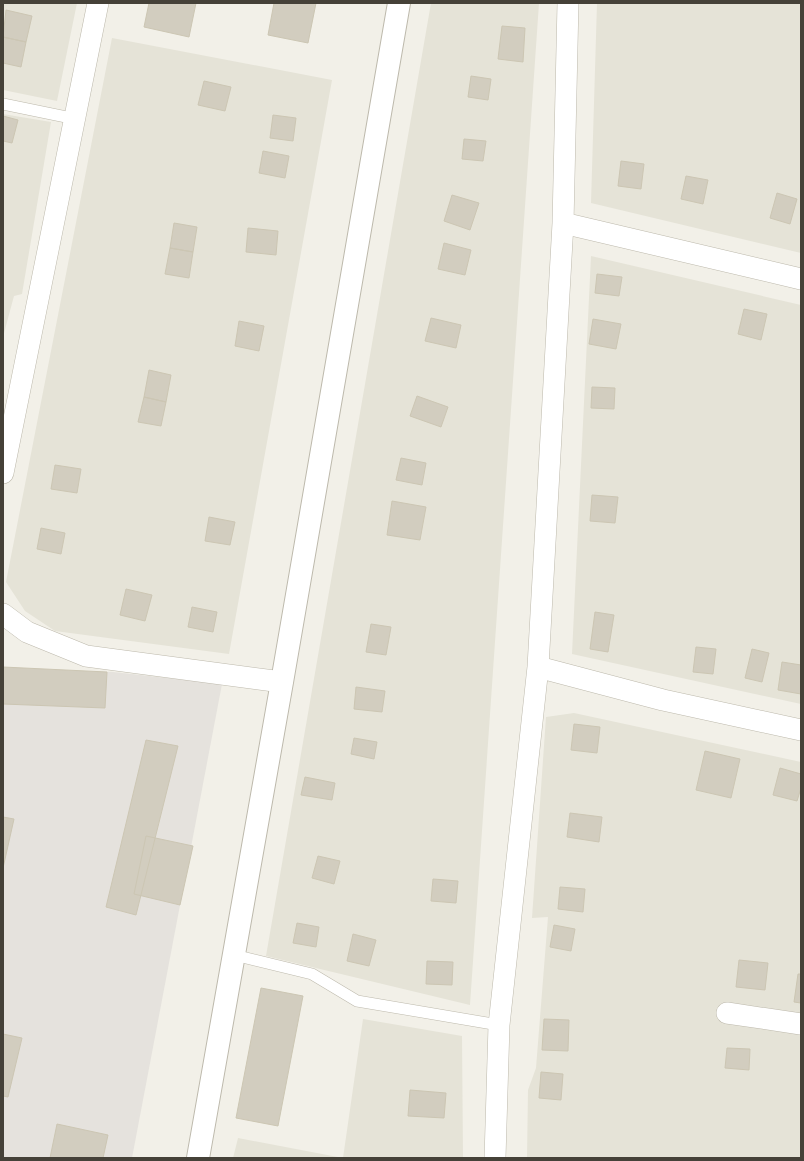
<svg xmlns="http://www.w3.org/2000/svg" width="804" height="1161" viewBox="0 0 804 1161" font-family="Manrope,sans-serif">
<rect width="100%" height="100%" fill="#f2f0e8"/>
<path fill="#e5e3d7" d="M 3,3 L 77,3 L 57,101 L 3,90 Z
M 431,3 L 539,3 L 470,1005 L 266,956 Z
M 597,3 L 801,3 L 801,253 L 591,203 Z
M 112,38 L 332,80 L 229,654 L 55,631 L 25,611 L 6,582 Z
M 3,114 L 51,122 L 22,294 L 14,296 L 3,337 Z
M 591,256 L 801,305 L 801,704 L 572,654 Z
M 574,713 L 801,762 L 801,1158 L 527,1158 L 528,1090 L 536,1068 L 548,917 L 532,918 L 546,717 Z
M 363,1019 L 462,1036 L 463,1158 L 233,1158 L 238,1138 L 343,1158 Z"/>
<path fill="#e5e2dd" d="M 3,669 L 113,672 L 222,684 L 132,1158 L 3,1158 Z"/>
<path fill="#d2cdbf" stroke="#ccc6b3" d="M 149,3 L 196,3 L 189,37 L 144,27 Z
M 274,3 L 316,3 L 308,43 L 268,35 Z
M 6,10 L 32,16 L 26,42 L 3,37 Z
M 502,26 L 525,28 L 523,62 L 498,59 Z
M 3,37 L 26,42 L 21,67 L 3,63 Z
M 471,76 L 491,79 L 488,100 L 468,97 Z
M 204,81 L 231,87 L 225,111 L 198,105 Z
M 273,115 L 296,118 L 293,141 L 270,138 Z
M 3,116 L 18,120 L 12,143 L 3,141 Z
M 464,139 L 486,141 L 483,161 L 462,159 Z
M 263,151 L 289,156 L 285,178 L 259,173 Z
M 621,161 L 644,164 L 641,189 L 618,186 Z
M 686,176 L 708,180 L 703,204 L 681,199 Z
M 777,193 L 797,199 L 790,224 L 770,218 Z
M 452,195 L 479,203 L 470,230 L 444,221 Z
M 174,223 L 197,227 L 193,252 L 170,248 Z
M 248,228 L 278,231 L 276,255 L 246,252 Z
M 444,243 L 471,250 L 465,275 L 438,269 Z
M 170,248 L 193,252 L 189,278 L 165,274 Z
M 597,274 L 622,277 L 619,296 L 595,293 Z
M 744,309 L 767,314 L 761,340 L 738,334 Z
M 431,318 L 461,325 L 456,348 L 425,341 Z
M 593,319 L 621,324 L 616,349 L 589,344 Z
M 239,321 L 264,326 L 259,351 L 235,346 Z
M 149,370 L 171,375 L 166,402 L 144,397 Z
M 592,387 L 615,388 L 614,409 L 591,408 Z
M 417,396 L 448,407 L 441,427 L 410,416 Z
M 144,397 L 166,402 L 161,426 L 138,422 Z
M 401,458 L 426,463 L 422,485 L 396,480 Z
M 55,465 L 81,469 L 77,493 L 51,489 Z
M 592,495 L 618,497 L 615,523 L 590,521 Z
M 392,501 L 426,507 L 420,540 L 387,535 Z
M 209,517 L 235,522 L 230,545 L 205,541 Z
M 41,528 L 65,533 L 61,554 L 37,549 Z
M 126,589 L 152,595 L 145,621 L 120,615 Z
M 192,607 L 217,612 L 213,632 L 188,627 Z
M 595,612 L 614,615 L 608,652 L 590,649 Z
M 371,624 L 391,627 L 386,655 L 366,652 Z
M 696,647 L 716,649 L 713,674 L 693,672 Z
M 752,649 L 769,653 L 762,682 L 745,678 Z
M 782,662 L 801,665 L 801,694 L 778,690 Z
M 3,667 L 107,672 L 105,708 L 3,704 Z
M 356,687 L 385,691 L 382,712 L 354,709 Z
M 574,724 L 600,727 L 597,753 L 571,750 Z
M 354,738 L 377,742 L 374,759 L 351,754 Z
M 146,740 L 178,746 L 136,915 L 106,907 Z
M 705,751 L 740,759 L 731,798 L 696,790 Z
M 780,768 L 801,774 L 801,788 L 797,801 L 773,795 Z
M 305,777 L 335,783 L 332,800 L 301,795 Z
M 570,813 L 602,817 L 599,842 L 567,837 Z
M 3,817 L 14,819 L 3,868 Z
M 146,836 L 193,846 L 180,905 L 134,894 Z
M 318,856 L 340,861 L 334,884 L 312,878 Z
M 433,879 L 458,881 L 456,903 L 431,901 Z
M 560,887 L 585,889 L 583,912 L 558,909 Z
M 297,923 L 319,927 L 316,947 L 293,943 Z
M 554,925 L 575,929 L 571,951 L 550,947 Z
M 353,934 L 376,940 L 369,966 L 347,961 Z
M 739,960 L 768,963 L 765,990 L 736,987 Z
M 427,961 L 453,962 L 452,985 L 426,984 Z
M 798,974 L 801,974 L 801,1003 L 794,1002 Z
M 261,988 L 303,996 L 278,1126 L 236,1118 Z
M 544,1019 L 569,1020 L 568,1051 L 542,1050 Z
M 3,1034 L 22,1038 L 8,1097 L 3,1096 Z
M 727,1048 L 750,1049 L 749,1070 L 725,1068 Z
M 541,1072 L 563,1074 L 561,1100 L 539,1098 Z
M 410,1090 L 446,1093 L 444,1118 L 408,1116 Z
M 57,1124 L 108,1135 L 103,1158 L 50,1158 Z"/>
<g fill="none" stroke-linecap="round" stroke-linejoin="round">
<defs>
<path id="service" d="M 3,104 L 76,119
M 234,955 L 312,974 L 357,1001 L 499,1025"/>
<path id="minor" d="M 563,223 L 801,279
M 3,473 L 98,3
M 3,614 L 27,632 L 86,656 L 282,682
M 538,667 L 663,700 L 801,730
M 727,1013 L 801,1024
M 495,1158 L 499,1025 L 538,667 L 563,223 L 568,3"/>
<path id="tertiary" d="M 198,1158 L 282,682 L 399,3"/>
</defs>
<use href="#service" stroke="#bdb9ac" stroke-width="12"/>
<use href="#minor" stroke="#bdb9ac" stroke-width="22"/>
<use href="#tertiary" stroke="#bdb9ac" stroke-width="24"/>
<use href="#service" stroke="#fff" stroke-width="11"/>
<use href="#minor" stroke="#fff" stroke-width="21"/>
<use href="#tertiary" stroke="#fff" stroke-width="22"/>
</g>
<rect width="804" height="1161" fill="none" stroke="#454138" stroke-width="8"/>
</svg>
